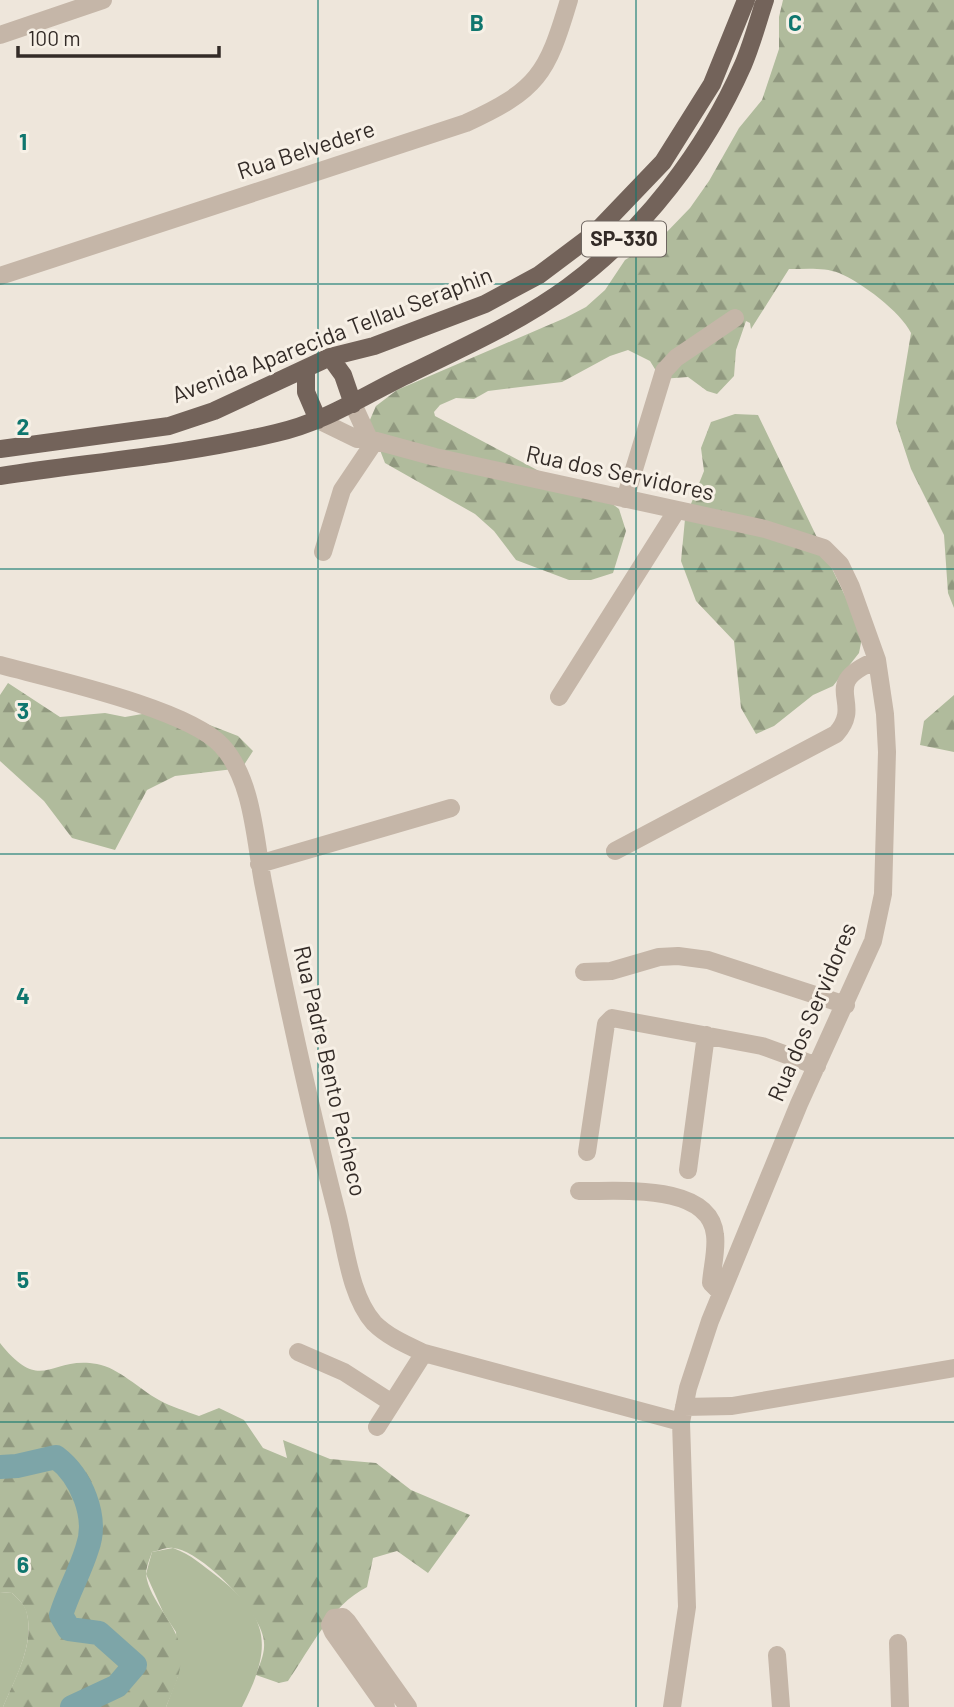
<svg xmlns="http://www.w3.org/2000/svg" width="954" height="1707" viewBox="0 0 954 1707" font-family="Barlow,sans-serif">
<defs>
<pattern id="forest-firs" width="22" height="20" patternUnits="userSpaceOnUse" patternTransform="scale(1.75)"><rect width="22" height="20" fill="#b0bb9c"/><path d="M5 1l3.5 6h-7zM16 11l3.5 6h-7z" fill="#90987f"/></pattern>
</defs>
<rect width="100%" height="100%" fill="#eee6db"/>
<path fill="#b0bb9c" d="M 173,1548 C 192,1555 202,1565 218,1577 C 271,1618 272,1649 242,1707 L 166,1707 L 178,1676 L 176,1632 L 164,1614 L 146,1574 L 152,1552 Z
M 0,1592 L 12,1593 C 17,1598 24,1604 26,1610 C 36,1642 15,1679 3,1707 L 0,1707 Z"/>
<path fill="url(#forest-firs)" d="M 783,0 L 954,0 L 954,608 L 948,593 L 944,535 L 911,469 L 896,423 L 911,333 C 901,312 861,282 839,273 C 824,267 805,269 789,269 L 751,329 L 750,323 L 746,321 L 736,350 L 734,376 L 717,394 L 707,391 L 688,377 L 661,379 L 650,361 L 628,350 L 610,356 L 562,382 L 488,391 L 474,399 L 456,398 L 440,405 L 434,412 L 435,416 L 539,471 L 602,496 L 619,509 L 626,531 L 613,573 L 591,580 L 569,580 L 516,560 L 494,531 L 475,514 L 385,463 L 369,422 L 376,406 L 397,390 L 565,318 L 586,307 L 605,290 L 625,260 L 662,237 L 690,208 L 709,181 L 739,128 L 762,100 L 779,49 L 779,17 Z
M 735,414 L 758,415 L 863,633 L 859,653 L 833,686 L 813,695 L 774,726 L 756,734 L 741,708 L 734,641 L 696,601 L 681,561 L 685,519 L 704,471 L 701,448 L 711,422 Z
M 8,683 L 60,717 L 105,713 L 125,717 L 148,713 L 189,717 L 238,736 L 253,751 L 242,768 L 175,776 L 147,790 L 115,850 L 72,838 L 44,801 L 0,761 L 0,695 Z
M 954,695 L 954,752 L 920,745 L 924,721 Z
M 0,1343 C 42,1396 50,1355 97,1364 C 119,1368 139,1389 159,1400 C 171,1407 186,1411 199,1416 L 219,1408 L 244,1420 L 263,1448 L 287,1458 L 283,1440 L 330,1459 L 376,1463 L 411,1490 L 470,1515 L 428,1573 L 397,1551 L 373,1558 L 367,1587 C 331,1605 310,1649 288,1681 L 279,1683 L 256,1675 C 259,1666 265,1654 264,1643 C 264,1614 201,1550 173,1548 C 167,1547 158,1551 152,1552 C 150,1558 146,1568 146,1574 C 149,1602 180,1625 181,1654 C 182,1673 173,1690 166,1707 L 3,1707 C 15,1678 36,1642 26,1611 C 24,1604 17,1598 12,1593 L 0,1592 Z"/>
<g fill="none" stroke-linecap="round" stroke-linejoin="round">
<path stroke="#7da5a8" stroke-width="24" d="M 0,1467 L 17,1466 L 56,1457 C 81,1476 99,1517 87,1549 C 80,1572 68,1592 61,1615 L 69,1629 L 99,1633 L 135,1665 L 117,1686 L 72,1707"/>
<path stroke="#c5b6a8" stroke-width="18" d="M 0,35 L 103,0
M 0,276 L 466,123 C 538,90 547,74 569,0
M 353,404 L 369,439
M 318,420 L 357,439 L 369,439 L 435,457 L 765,529 L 824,548 L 840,564 L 851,587 L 877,660 L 885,714 L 887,752 L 883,894 L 873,941 L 799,1104 L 710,1321 L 688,1388 L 681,1422 L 687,1607 L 672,1707
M 625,499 L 664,371 L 676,358 L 735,318
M 323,552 L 342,490 L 375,441
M 0,665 C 52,679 189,709 222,746 C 253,780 255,840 263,882 C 285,993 309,1104 337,1213 C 346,1248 350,1296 374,1323 C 388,1337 407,1345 424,1353 L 681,1422
M 559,697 L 677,510
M 615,851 L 836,734 C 866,701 816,685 877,660
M 259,864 L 451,808
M 584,972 L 611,971 L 659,957 L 678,956 L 708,960 L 846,1005
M 587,1152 L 606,1024 L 612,1018 L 762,1046 L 817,1066
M 688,1170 L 706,1035
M 579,1191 C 617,1192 710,1182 715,1235 C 717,1250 712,1268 711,1283 L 721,1293
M 298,1352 L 344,1372 L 392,1403
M 684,1407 L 732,1406 L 954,1368
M 377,1427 L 424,1353
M 898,1643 L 900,1707
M 777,1655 L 781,1707
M 386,1707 L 333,1632 L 330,1625 L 334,1618 L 343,1617 L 347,1621 L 408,1707"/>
<path stroke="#73635a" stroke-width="18" d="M 330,357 L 343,375 L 353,404
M 306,368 L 306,392 L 318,420
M 0,449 L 169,426 L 214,411 L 330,357 L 374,346 L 485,304 L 539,275 L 595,233 L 663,162 L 712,84 L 746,0
M 0,476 C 92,462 185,455 276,433 C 326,422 366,394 411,373 C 464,347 520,322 568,287 C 644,231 705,151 743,65 C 752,44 758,21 765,0"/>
</g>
<path fill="none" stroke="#0f766e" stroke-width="2" stroke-opacity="0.55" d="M 318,0 L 318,1707M 636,0 L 636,1707M 0,284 L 954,284M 0,569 L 954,569M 0,854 L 954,854M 0,1138 L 954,1138M 0,1422 L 954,1422"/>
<g text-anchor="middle" stroke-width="6" stroke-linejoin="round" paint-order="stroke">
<rect fill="#f7f0e6" stroke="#6e6660" stroke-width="2" x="582" y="221.5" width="84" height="35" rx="5"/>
<g font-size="21" font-weight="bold" fill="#332b27">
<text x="624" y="246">SP-330</text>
</g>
<g font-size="23" fill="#332b27" stroke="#f7f0e6">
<text transform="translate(306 150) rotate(-18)" y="8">Rua Belvedere</text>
<text transform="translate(332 335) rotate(-21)" y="8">Avenida Aparecida Tellau Seraphin</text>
<text transform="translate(620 473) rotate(12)" y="8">Rua dos Servidores</text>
<text transform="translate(812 1012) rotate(-67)" y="8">Rua dos Servidores</text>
<text transform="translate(330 1071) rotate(77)" y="8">Rua Padre Bento Pacheco</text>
</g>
</g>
<g font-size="23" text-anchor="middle" font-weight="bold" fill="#0f766e" stroke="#f7f0e6" stroke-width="6" stroke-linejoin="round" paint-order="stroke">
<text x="477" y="31">B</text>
<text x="795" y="31">C</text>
<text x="23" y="150">1</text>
<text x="23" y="435">2</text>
<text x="23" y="719">3</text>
<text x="23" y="1004">4</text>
<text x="23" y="1288">5</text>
<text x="23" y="1573">6</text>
</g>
<path d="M18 46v10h201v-10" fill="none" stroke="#332b27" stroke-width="3.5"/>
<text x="28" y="46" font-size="21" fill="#332b27" stroke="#f7f0e6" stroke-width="5" paint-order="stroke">100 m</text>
</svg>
